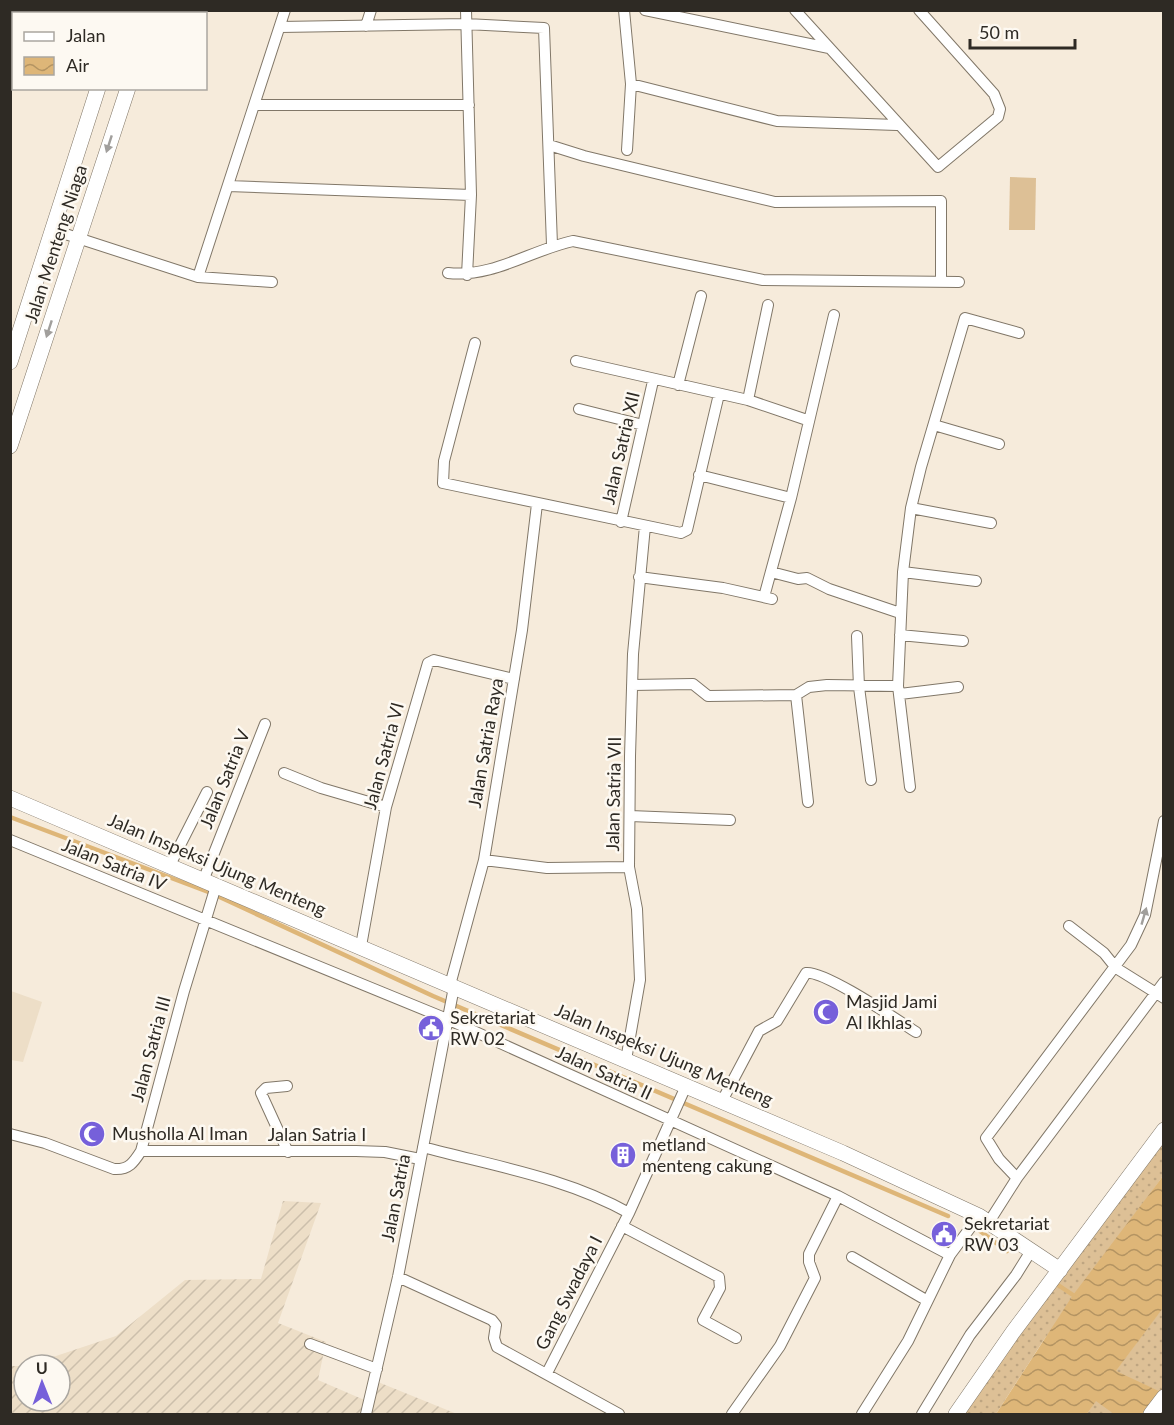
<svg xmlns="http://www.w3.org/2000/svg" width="1174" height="1425" viewBox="0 0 1174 1425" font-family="Lato,sans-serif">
<defs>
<pattern id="industrial-furrows" width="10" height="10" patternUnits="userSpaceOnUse" patternTransform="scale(1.5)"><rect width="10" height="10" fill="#eddec7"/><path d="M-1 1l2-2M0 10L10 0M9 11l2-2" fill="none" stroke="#ccbfab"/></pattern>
<pattern id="grass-dots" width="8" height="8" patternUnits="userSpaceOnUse" patternTransform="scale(1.5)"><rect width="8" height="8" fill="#ddc096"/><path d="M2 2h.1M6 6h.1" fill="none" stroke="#bea581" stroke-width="1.8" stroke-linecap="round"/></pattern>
<pattern id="water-waves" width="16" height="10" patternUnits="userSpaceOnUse" patternTransform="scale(1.5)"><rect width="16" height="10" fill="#deb678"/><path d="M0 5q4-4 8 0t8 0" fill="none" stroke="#b49462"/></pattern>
</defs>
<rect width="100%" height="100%" fill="#f6ebdb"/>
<path fill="#eddec7" d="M 11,991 L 42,1002 L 23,1062 L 11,1060 Z"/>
<path fill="url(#industrial-furrows)" d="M 283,1201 L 321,1203 L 278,1323 L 326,1342 L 318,1380 L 369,1402 L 378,1382 L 457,1414 L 11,1414 L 11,1366 L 24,1366 L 24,1401 L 60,1401 L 60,1365 L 29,1365 L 116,1336 L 185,1280 L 261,1279 Z"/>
<path fill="url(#grass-dots)" d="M 1163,1130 L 1163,1176 L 1043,1341 L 996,1414 L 956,1414 Z
M 1163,1307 L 1163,1398 L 1152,1414 L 1087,1414 L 1106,1384 Z"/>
<path fill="#ddc096" d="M 1010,177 L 1036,178 L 1035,230 L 1009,230 Z"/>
<path fill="url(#water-waves)" d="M 1163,1176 L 1163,1308 L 1116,1371 L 1163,1393 L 1163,1414 L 1114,1414 L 1096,1401 L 1087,1414 L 996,1414 L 1073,1295 Z"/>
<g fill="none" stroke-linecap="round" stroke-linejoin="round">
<path stroke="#deb678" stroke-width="4.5" d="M 10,817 L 211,893 L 433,996 L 948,1216
M 980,1231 L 1007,1251
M 1058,1285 L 1073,1295"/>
<defs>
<path id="street" d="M 466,10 L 471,195 L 467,275
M 624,10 L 631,84 L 627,150
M 645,10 L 829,48
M 795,10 L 938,167 L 998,117 L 1000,109 L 994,94 L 919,10
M 28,14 L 29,10
M 366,26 L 371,10
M 280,27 L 466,24 L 544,28 L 552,245
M 10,77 L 14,67
M 631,84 L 777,121 L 897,125
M 254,105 L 469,105
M 549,145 L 584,156 L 775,202 L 941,201 L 941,282
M 228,186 L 471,195
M 53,230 L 198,277 L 272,282
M 448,273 C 493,278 531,250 573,241 L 763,280 L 959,282
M 198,277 L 285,10
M 475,343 L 444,461 L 443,483 L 681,533 L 687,530 L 719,394
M 576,361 L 748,400 L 807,420
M 678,385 L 701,296
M 748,400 L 768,305
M 579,409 L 643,425
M 934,425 L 999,444
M 699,475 L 791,498
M 911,508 L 991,523
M 621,522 L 653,381
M 771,572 L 798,579 L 807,578 L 829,589 L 900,613
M 903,572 L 976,581
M 639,577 L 723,588 L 772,599
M 764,597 L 791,498 L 834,315
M 900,635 L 963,641
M 857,636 L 859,687 L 871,780
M 632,685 L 693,684 L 708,696 L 796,695 L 809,687 L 827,685 L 898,686
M 900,694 L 958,687
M 796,695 L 808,802
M 284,773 L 321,788 L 386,807
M 910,787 L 898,686 L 903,572 L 911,508 L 921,467 L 965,318 L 1019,333
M 630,816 L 730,820
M 10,840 L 447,1019 L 838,1196 L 950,1255
M 484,860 L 547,868 L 629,867
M 169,867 L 207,792
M 203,881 L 265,724
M 1069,926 L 1104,953 L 1116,968 L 1164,998
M 361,946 L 386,807 L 428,663 L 434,660 L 514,679
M 450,985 L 484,860 L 522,630 L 537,504
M 626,1060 L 640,980 L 637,909 L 629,867 L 630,756 L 633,654 L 645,526
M 287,1086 L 266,1088 L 261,1093 L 288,1152
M 722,1101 L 759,1031 L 777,1021 L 806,973 C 824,970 897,1020 916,1032
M 10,1134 L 45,1143 L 114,1169 C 129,1170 134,1162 141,1151 L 184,991 L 216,886
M 423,1147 C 493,1166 565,1177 629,1213
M 141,1151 L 356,1151 L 385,1152 L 420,1159
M 1017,1178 L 999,1159 L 986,1138 L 1131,945 L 1145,915 L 1164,821
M 989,1222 L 1017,1178 L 1164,982
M 622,1226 L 719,1277 L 720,1288 L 703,1320 L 736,1338
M 852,1257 L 926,1300
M 398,1277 L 492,1320 L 496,1325 L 494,1338 L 497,1347 L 619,1414
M 310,1344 L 377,1369
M 547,1373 L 629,1213 L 686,1086
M 366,1414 L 398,1277 L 454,987
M 732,1414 L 780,1346 L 815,1278 L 809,1262 L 809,1254 L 838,1196
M 862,1414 L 908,1341 L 950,1255 L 979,1216
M 922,1414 L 970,1335 L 1016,1275 L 1031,1251"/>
<path id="secondary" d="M 123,14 L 124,10
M 152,14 L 153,10
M 10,362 L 98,88
M 10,446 L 128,88
M 10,798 L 843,1153 L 979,1216 L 1060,1270
M 956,1414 L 1013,1332 L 1164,1130
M 1151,1414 L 1164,1397"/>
</defs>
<use href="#street" stroke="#817768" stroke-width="12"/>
<use href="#secondary" stroke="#817768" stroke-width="16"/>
<use href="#street" stroke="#fff" stroke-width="10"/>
<use href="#secondary" stroke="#fff" stroke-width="15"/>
</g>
<defs><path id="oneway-solid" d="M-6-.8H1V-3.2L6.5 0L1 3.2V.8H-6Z" transform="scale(1.5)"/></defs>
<g fill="#a19f9c">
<use href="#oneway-solid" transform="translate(109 144) rotate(108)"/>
<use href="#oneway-solid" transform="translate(49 329) rotate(108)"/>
<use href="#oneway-solid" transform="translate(1144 916) rotate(-74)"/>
</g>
<defs>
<symbol id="mosque-disc" viewBox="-11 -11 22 22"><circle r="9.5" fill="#7660da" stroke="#fdf9f2"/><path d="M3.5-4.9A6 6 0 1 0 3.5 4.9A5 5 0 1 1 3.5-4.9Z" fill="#fff"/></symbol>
<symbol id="civic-disc" viewBox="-11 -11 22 22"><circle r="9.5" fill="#7660da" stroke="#fdf9f2"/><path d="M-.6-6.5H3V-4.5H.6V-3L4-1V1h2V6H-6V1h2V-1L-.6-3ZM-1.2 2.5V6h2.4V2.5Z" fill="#fff"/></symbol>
<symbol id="building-disc" viewBox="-11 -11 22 22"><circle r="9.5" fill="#7660da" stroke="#fdf9f2"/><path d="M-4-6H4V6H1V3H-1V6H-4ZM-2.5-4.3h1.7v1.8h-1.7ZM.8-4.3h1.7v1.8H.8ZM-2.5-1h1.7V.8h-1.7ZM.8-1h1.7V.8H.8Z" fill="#fff"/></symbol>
</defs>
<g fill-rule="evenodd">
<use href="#mosque-disc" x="811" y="997" width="30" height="30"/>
<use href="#civic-disc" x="416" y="1013" width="30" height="30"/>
<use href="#mosque-disc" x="77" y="1119" width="30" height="30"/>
<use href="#building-disc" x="608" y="1140" width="30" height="30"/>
<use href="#civic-disc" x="929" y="1219" width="30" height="30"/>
</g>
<g text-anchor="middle" stroke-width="5" stroke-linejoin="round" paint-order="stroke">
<g font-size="18" fill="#2e2a24" stroke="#fdf9f2">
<text transform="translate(56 244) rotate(-72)" y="6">Jalan Menteng Niaga</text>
<text transform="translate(621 448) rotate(-77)" y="6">Jalan Satria XII</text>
<text transform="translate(486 743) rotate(-80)" y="6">Jalan Satria Raya</text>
<text transform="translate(384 756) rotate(-75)" y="6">Jalan Satria VI</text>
<text transform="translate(225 779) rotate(-68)" y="6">Jalan Satria V</text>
<text transform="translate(614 794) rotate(-89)" y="6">Jalan Satria VII</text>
<text transform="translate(114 865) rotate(22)" y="6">Jalan Satria IV</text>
<text transform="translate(217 865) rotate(23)" y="6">Jalan Inspeksi Ujung Menteng</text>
<text transform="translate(151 1049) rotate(-75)" y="6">Jalan Satria III</text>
<text transform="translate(664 1055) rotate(23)" y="6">Jalan Inspeksi Ujung Menteng</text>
<text transform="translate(604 1073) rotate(25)" y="6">Jalan Satria II</text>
<text x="317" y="1141">Jalan Satria I</text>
<text transform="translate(396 1198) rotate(-79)" y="6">Jalan Satria</text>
<text transform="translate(569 1293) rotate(-63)" y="6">Gang Swadaya I</text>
</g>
<g font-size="18" fill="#2e2a24" stroke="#fdf9f2" text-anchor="start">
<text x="846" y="1008">Masjid Jami<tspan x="846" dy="21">Al Ikhlas</tspan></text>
<text x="450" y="1024">Sekretariat<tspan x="450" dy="21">RW 02</tspan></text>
<text x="112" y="1140">Musholla Al Iman</text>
<text x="642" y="1151">metland<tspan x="642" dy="21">menteng cakung</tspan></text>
<text x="964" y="1230">Sekretariat<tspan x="964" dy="21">RW 03</tspan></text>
</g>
</g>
<rect width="1174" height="1425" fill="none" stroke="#2e2a24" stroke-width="24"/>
<rect x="12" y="12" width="195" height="78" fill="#fdf9f2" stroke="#aaa6a0" stroke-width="1.5"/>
<rect x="24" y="32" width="30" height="9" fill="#ffffff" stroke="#aaa6a0" stroke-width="1.5"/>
<text x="66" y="42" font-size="18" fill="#2e2a24">Jalan</text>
<rect x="24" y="57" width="30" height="18" fill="url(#water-waves)" stroke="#aaa6a0" stroke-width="1.5"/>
<text x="66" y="72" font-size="18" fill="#2e2a24">Air</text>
<g transform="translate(42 1383) rotate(359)"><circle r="28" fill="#fdf9f2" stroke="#aaa6a0" stroke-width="1.5"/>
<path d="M0-4.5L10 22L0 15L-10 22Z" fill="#7660da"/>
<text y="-9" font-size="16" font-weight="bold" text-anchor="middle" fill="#2e2a24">U</text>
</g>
<path d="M970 39v9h105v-9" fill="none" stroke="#2e2a24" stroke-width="3"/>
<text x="979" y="39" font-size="18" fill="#2e2a24" stroke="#fdf9f2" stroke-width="4.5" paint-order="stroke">50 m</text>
</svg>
